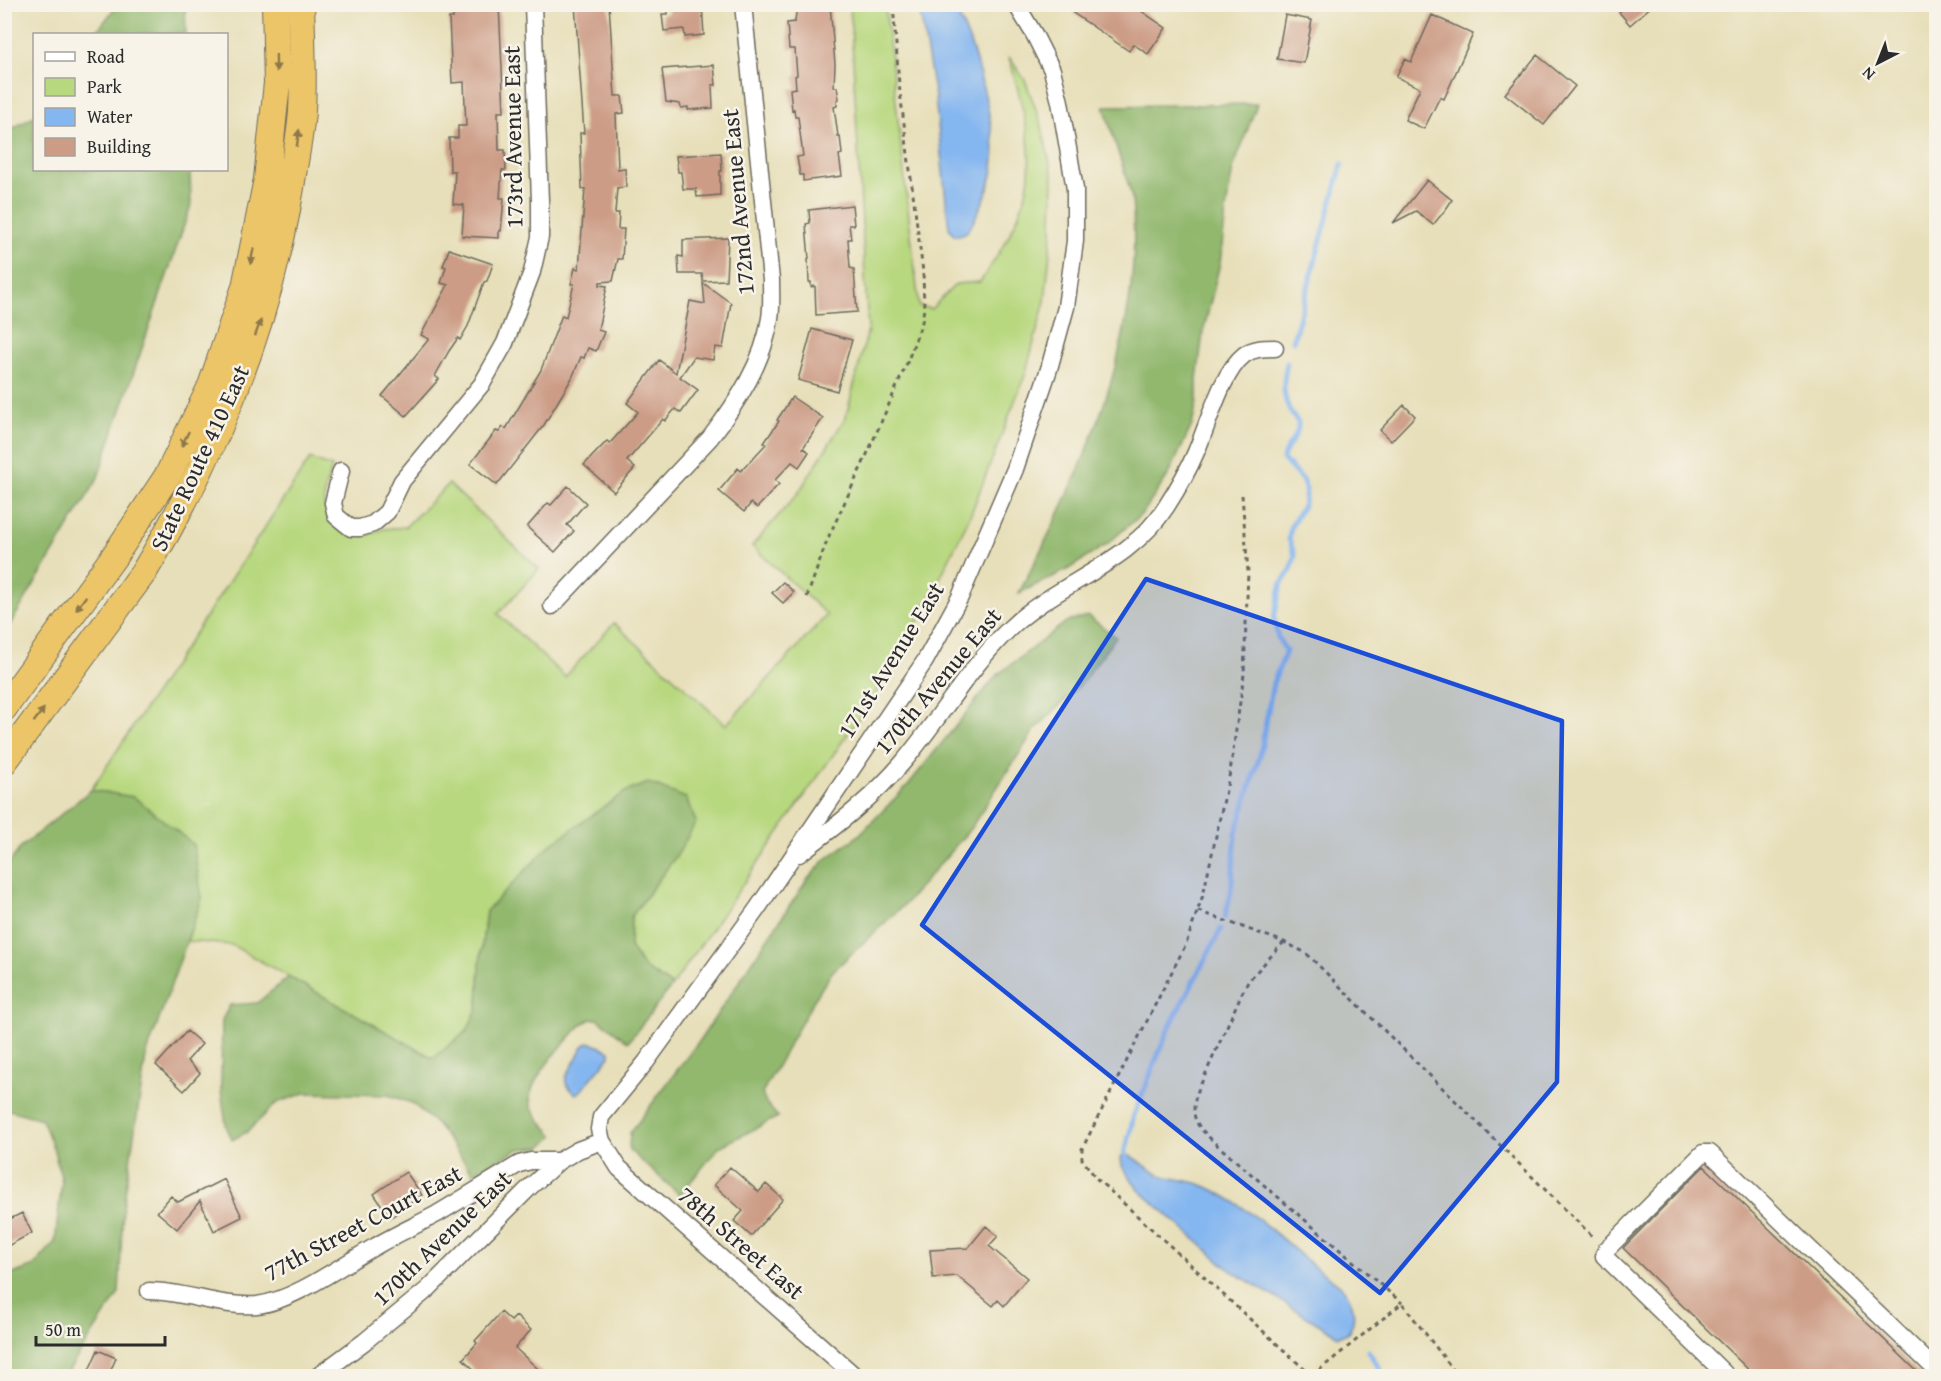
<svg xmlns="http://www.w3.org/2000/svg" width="1941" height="1381" viewBox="0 0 1941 1381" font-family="'Gentium Book Plus',serif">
<rect width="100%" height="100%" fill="#f7f3e8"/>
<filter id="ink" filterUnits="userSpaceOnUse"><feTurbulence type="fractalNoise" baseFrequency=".0167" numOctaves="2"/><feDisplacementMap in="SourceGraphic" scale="12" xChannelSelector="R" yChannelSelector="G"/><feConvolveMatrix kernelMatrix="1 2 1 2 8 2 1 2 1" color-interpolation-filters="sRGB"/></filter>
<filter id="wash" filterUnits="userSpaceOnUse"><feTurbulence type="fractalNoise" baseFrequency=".008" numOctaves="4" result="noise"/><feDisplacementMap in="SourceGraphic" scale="24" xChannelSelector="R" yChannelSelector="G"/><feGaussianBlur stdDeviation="1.35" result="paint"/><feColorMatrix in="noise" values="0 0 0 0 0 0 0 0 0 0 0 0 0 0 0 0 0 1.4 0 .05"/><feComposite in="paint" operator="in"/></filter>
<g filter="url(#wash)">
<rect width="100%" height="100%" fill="#e7dfb9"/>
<path fill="#b8d87f" stroke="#728255" stroke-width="1.5" d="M 850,5 L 885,5 L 919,306 L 931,309 L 956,284 L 980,282 C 999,254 1018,225 1026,193 C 1037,151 1020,97 1009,57 L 1025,80 L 1041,123 L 1053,177 L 1052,231 L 1045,301 L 1025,375 L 970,516 L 925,609 L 879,689 L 672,986 L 644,968 L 630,947 L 631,917 L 679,852 L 486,911 L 480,964 L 478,1007 L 467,1031 L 433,1058 L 232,945 L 187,941 L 202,898 L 91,790 L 310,459 L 332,467 L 325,488 L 324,505 L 331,521 L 341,531 L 354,536 L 370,534 L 383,529 L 405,527 L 449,484 L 539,569 L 498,614 L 565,677 L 614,623 L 726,725 L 827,615 L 752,546 L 799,492 L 846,417 L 868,330 Z"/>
<path fill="#92b86e" stroke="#5e724c" stroke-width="1.5" d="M 117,5 L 185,5 L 186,34 L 95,34 Z
M 1257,104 L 1233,169 L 1228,195 L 1220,263 L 1203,333 L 1197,379 L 1197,402 L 1192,425 L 1169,474 L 1143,513 L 1106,545 L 1067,570 L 1019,593 C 1082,472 1146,338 1132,198 C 1130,188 1126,177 1123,167 C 1116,147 1110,126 1104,106 Z
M 34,116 L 34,170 L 190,170 L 191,205 L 97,480 L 5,633 L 5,133 Z
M 1088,616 L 1116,637 L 1081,684 L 1034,731 L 970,829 L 907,902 L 832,972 L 814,1000 L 762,1093 L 766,1103 L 778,1117 L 719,1147 L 680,1195 L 629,1150 L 630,1133 L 702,1037 L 807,880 L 826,859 L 859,835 L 908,785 L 996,676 L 1066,622 Z
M 648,783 L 686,798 L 696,822 L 679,852 L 631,917 L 630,947 L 644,968 L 672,986 L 628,1042 L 598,1019 L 591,1019 L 582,1024 C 567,1041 523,1083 531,1106 C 535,1117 546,1127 554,1136 L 541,1147 L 519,1149 L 473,1173 L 437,1125 L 412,1103 L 388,1095 L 305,1093 L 277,1103 L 247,1132 L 232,1140 L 226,1125 L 221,1090 L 222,1020 L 230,1005 L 257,1003 L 289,977 L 433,1058 L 467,1031 L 478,1007 L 480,964 L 486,911 L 551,844 L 625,792 Z
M 91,790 L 134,797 L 193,844 L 202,898 L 146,1056 L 123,1208 L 119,1293 L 65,1376 L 5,1376 L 5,1277 L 34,1266 L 55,1242 L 62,1181 L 54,1150 L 42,1119 L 5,1109 L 5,869 L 21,847 Z"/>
<path fill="#84b6f0" stroke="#58708e" stroke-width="1.5" d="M 922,5 L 951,5 C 972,29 992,117 994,150 C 995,173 987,196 976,216 C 971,227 968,236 954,235 L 949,228 L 935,97 L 920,12 Z
M 589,1042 L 610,1051 L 610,1056 L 580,1092 L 576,1094 C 570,1088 564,1086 566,1077 L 584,1045 Z
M 1125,1154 C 1139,1158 1147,1170 1161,1175 C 1175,1180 1191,1180 1205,1186 C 1247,1204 1282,1240 1316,1268 C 1328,1278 1344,1284 1350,1299 C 1355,1311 1355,1323 1348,1333 L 1338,1336 L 1230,1270 L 1139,1190 L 1122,1166 L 1121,1158 Z"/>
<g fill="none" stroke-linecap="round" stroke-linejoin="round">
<path stroke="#84b6f0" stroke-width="5" d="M 1293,341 L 1342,164
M 1225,917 L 1231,893 L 1236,833 L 1260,755 L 1273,683 L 1286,651 L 1278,638 L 1274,618 L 1282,582 L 1291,570 L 1295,556 L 1289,539 L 1291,526 L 1304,504 L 1306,490 L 1302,480 L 1283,459 C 1284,446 1300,437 1298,423 C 1297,420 1292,415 1290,411 C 1282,395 1283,380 1287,363
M 1128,1158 L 1125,1154 L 1134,1115 L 1168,1030 L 1221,929
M 1368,1351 L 1385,1376"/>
</g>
<g id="blocks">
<path fill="#cc9c86" d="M 453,4 L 499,4 L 504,112 L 498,112 L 499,150 L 505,150 L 506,170 L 502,170 L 500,198 L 504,198 L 501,231 L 499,231 L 499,238 L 462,236 L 464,205 L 453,204 L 455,171 L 450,171 L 449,138 L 458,138 L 458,126 L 466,126 L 464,82 L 452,83 L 449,18 L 453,18 Z
M 575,4 L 609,4 L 615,96 L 622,96 L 624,113 L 616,114 L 618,169 L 625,168 L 626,187 L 617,188 L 615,213 L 619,213 L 618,229 L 624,229 L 622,259 L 618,259 L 613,281 L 600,282 L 600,285 L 607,286 L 598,330 L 604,332 L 596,351 L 588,348 L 584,358 L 581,357 L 572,378 L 544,425 L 497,485 L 470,464 L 496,431 L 499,432 L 503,427 L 506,429 L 541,370 L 562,315 L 566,317 L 574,284 L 571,284 L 575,268 L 579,269 L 585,189 L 582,189 L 580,133 L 584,133 Z
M 668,4 L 702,4 L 704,35 L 685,37 L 684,29 L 664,31 L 662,14 L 668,14 Z
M 797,4 L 830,4 L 835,64 L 834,87 L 837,87 L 839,99 L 837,100 L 837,106 L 834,107 L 838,136 L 840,136 L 842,154 L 839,155 L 842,176 L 803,181 L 803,175 L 800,175 L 797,157 L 803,156 L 798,117 L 795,117 L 794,109 L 792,110 L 790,89 L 796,88 L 795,76 L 797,75 L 795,49 L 789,49 L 787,23 L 795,22 Z
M 1079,4 L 1131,4 L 1166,28 L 1148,54 L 1133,44 L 1129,51 L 1073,13 Z
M 1629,4 L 1654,4 L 1630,25 L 1619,12 Z
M 1285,15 L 1312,20 L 1304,63 L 1277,59 Z
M 1432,15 L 1473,34 L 1444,99 L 1440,97 L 1424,129 L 1405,120 L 1420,88 L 1396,77 L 1405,59 L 1411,62 Z
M 1537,55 L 1575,86 L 1544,125 L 1505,94 Z
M 714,65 L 716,85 L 712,85 L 713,108 L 688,110 L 688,107 L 681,108 L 680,104 L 666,102 L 662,69 Z
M 721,153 L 722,171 L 720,171 L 720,195 L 697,197 L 696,189 L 683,189 L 681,172 L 678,172 L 676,156 Z
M 1427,180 L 1452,200 L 1446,209 L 1433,225 L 1416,211 L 1393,223 Z
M 852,205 L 854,225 L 849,225 L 851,239 L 848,239 L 850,268 L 854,269 L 857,312 L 816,315 L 815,286 L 811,287 L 811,282 L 809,282 L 808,259 L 809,259 L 806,224 L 810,223 L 809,210 Z
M 728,238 L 726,280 L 703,281 L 702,274 L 679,274 L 678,256 L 683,257 L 683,240 Z
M 449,249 L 493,264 L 487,281 L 484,282 L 468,326 L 460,340 L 458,338 L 449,351 L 435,376 L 439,379 L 406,416 L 382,396 L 429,339 L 421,335 L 448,285 L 441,283 L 446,267 L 443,266 Z
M 703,283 L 731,303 L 723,348 L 715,347 L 713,360 L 694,357 L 680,377 L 698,390 L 681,413 L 675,409 L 665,421 L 663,419 L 627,461 L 635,468 L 614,492 L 584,465 L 607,441 L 610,443 L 638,412 L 627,403 L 659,360 L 676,373 L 690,301 L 705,304 Z
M 812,329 L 852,340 L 837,391 L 798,380 Z
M 792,397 L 823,418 L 803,448 L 809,452 L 799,467 L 792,462 L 775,480 L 779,484 L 757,508 L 751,503 L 744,512 L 719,491 L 738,468 L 741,471 L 766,444 L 764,443 L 779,421 L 777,420 Z
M 1404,405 L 1415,416 L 1391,441 L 1380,430 Z
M 568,486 L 586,503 L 567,525 L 574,531 L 555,552 L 527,527 L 548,503 L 551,505 Z
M 783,582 L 794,592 L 783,603 L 772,593 Z
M 187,1031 L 202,1044 L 187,1061 L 200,1073 L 184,1091 L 156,1065 Z
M 1704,1166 L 1923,1377 L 1756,1377 L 1623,1248 Z
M 730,1167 L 759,1192 L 766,1184 L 783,1199 L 751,1236 L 734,1221 L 743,1211 L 714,1185 Z
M 406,1172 L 422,1195 L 390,1218 L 374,1194 Z
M 224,1179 L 242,1217 L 214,1231 L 200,1201 L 177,1229 L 157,1212 L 171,1196 L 178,1202 Z
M 22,1213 L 32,1233 L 4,1248 L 4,1222 Z
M 986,1226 L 998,1236 L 989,1246 L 1027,1278 L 1004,1306 L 998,1300 L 993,1306 L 957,1276 L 933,1278 L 930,1250 L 968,1248 Z
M 501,1312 L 511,1321 L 516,1316 L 531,1330 L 515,1348 L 547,1377 L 482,1377 L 463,1359 L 477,1343 L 475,1341 Z
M 98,1350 L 116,1358 L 108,1377 L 86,1377 Z"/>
</g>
</g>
<g filter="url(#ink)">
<use href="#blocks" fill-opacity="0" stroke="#6d6a5d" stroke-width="1.5"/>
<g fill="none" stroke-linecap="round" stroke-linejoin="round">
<defs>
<path id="minor" d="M 341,471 L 333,503 L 336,516 L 351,528 L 360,528 L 373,524 L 387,512 L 402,481 L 482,384 L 505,343 L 532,272 L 540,237 L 540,201 L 533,4
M 552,606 L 710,438 C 737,403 764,362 770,318 C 772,306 771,293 771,280 L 743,4
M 799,854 C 836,826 874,797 904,761 C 940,718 969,668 1009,629 C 1056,583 1129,565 1166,507 C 1177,490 1188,471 1196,452 C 1208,425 1222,372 1244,355 C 1253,348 1264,348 1275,348
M 149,1291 C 184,1291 222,1308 257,1305 C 294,1301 343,1264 376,1246 C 396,1234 417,1225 437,1214 C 464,1198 491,1181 519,1164 L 531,1161 L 559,1161
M 318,1376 L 364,1342 L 428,1289 L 530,1187 L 559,1161 L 578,1150 L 602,1141
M 855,1376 L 619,1168 L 602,1141 L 599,1129 L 601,1117 L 646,1062 L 757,909 L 925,661 L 960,597 L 1015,469 L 1049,369 L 1066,307 L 1075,241 L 1075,189 L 1060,102 L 1052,70 L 1034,34 L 1016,4
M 1716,1376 L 1724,1373 L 1604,1256 L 1606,1250 L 1703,1153 L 1710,1153 L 1935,1369 L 1936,1373"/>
<path id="highway" d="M 4,708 L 115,555 L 168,475 L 211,386 L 245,287 L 267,179 L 277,83 L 275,4
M 4,762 L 144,572 C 220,447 273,314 294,168 C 297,149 301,129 302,110 C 304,75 302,39 301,4"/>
</defs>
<use href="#minor" stroke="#6d6a5d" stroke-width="19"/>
<use href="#highway" stroke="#6d6a5d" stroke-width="28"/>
<path stroke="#6d6a5d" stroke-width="3" stroke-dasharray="4.5 4.5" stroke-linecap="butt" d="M 1242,495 L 1248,572 L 1244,674 L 1230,772 L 1203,895 L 1186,944 L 1082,1149 L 1082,1159 L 1096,1178 L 1312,1376
M 807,597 L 828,538 L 865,459 L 907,363 L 922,322 L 924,308 L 923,272 L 899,84 L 893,4
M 1198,911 L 1284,942 L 1306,953 L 1594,1238
M 1284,942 L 1249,980 L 1241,995 L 1196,1095 C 1190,1122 1198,1126 1216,1144 L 1402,1303
M 1312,1376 L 1402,1303 L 1458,1376"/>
<use href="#minor" stroke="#fff" stroke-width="16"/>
<use href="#highway" stroke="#edc569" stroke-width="26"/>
</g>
<defs><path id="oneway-solid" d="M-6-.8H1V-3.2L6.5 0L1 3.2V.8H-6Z" transform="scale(1.5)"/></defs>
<g fill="#8c784a">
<use href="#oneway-solid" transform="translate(276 63) rotate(89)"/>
<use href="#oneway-solid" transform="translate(298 138) rotate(-82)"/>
<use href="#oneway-solid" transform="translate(252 256) rotate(102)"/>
<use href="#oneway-solid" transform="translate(258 328) rotate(-70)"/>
<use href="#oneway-solid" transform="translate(185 439) rotate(116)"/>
<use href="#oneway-solid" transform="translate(81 603) rotate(126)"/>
<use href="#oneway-solid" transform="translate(39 715) rotate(-53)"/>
</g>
</g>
<path fill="#1d4ed8" fill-opacity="0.2" stroke="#1d4ed8" stroke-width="4.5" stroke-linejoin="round" d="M 1146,579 L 1562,721 L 1557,1082 L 1380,1293 L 922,925 Z"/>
<g text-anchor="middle" stroke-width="5" stroke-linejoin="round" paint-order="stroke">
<g font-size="24" fill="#2b2b2b" stroke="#f7f3e8">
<text transform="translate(513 137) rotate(-91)" y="8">173rd Avenue East</text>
<text transform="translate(738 202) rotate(-95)" y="8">172nd Avenue East</text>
<text transform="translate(200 458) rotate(-65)" y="8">State Route 410 East</text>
<text transform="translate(891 660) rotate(-58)" y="8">171st Avenue East</text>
<text transform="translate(938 681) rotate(-50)" y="8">170th Avenue East</text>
<text transform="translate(363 1223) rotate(-28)" y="8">77th Street Court East</text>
<text transform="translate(442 1238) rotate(-44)" y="8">170th Avenue East</text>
<text transform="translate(741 1243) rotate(41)" y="8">78th Street East</text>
</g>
</g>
<rect width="1941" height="1381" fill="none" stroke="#f7f3e8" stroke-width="24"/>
<rect x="33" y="33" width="195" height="138" fill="#f7f3e8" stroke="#a5a39c" stroke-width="1.5"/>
<rect x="45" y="52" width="30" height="9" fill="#ffffff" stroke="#a5a39c" stroke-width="1.5"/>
<text x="87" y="63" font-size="18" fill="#2b2b2b">Road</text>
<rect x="45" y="78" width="30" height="18" fill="#b8d87f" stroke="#a5a39c" stroke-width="1.5"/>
<text x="87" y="93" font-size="18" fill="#2b2b2b">Park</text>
<rect x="45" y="108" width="30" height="18" fill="#84b6f0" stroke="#a5a39c" stroke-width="1.5"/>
<text x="87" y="123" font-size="18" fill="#2b2b2b">Water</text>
<rect x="45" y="138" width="30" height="18" fill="#cc9c86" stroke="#a5a39c" stroke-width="1.5"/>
<text x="87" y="153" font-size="18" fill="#2b2b2b">Building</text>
<g transform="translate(1878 63) rotate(222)" stroke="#f7f3e8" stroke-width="4.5" paint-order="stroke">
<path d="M0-4.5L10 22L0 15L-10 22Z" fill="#2b2b2b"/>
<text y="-9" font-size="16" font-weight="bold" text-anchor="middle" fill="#2b2b2b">N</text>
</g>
<path d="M36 1336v9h129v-9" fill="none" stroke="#2b2b2b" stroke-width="3"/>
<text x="45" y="1336" font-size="18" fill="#2b2b2b" stroke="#f7f3e8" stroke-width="4.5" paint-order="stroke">50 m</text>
</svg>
